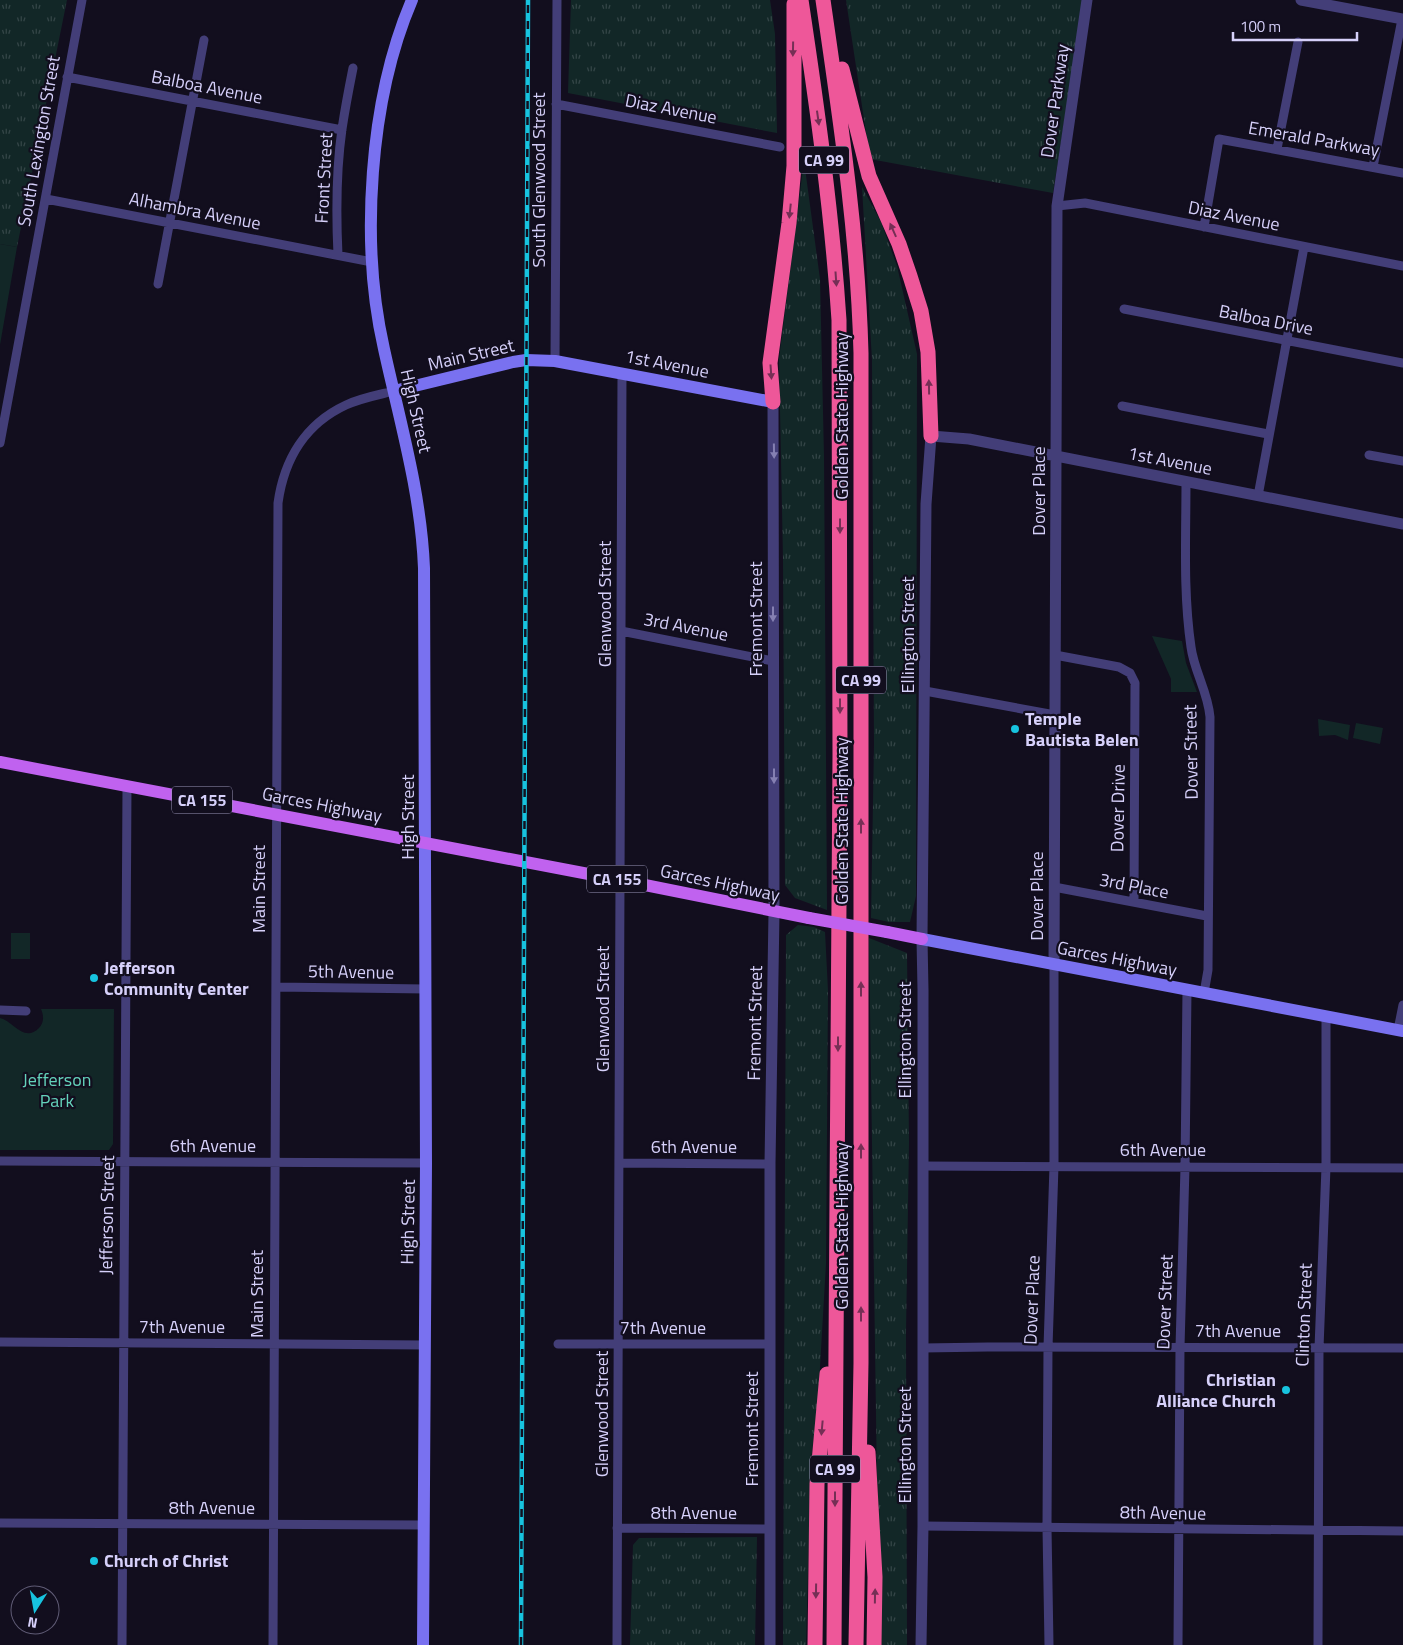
<svg xmlns="http://www.w3.org/2000/svg" width="1403" height="1645" viewBox="0 0 1403 1645" font-family="'Titillium Web',sans-serif">
<defs>
<pattern id="grass-tufts" width="24" height="20" patternUnits="userSpaceOnUse" patternTransform="scale(1.25)"><rect width="24" height="20" fill="#122727"/><path d="M3 7l-1-3M5 7V3M7 7l1-3M15 17l-1-3M17 17v-4M19 17l1-3" fill="none" stroke="#344547"/></pattern>
</defs>
<rect width="100%" height="100%" fill="#120e1e"/>
<path fill="url(#grass-tufts)" d="M 0,0 L 67,0 L 17,247 L 0,244 Z
M 571,0 L 770,0 L 775,34 L 777,133 L 568,93 Z
M 846,0 L 1083,0 L 1053,193 L 870,159 Z
M 804,161 L 820,279 L 824,457 L 827,910 L 795,898 L 785,885 L 783,559 L 779,359 Z
M 862,187 L 881,222 L 897,266 L 917,354 L 916,896 L 910,922 L 889,922 L 871,918 L 874,745 L 872,360 Z
M 798,925 L 814,927 L 825,932 L 828,991 L 826,1263 L 818,1401 L 811,1461 L 806,1645 L 783,1645 L 786,935 Z
M 869,938 L 907,953 L 909,1142 L 906,1333 L 907,1645 L 881,1645 L 877,1482 Z
M 757,1537 L 755,1645 L 630,1645 L 633,1545 L 639,1538 Z"/>
<path fill="#122727" d="M 0,244 L 17,247 L 0,345 Z
M 1152,636 L 1182,641 L 1186,663 L 1197,692 L 1171,692 L 1171,679 Z
M 1318,719 L 1350,725 L 1348,740 L 1335,735 L 1319,736 Z
M 1356,723 L 1383,728 L 1380,744 L 1353,738 Z
M 11,933 L 30,933 L 30,959 L 11,959 Z
M 41,1009 L 114,1009 L 113,1144 L 109,1150 L 0,1150 L 0,1018 C 13,1021 24,1043 39,1028 C 44,1023 44,1016 41,1009 Z"/>
<g fill="none" stroke-linecap="round" stroke-linejoin="round">
<path stroke="#433e78" stroke-width="9" d="M 67,77 L 342,130
M 556,104 L 780,147
M 1277,149 L 1298,42
M 1373,167 L 1402,19
M 46,199 L 372,262
M 1057,206 L 1085,203 L 1403,266
M 1204,227 L 1219,139 L 1403,173
M 338,255 C 336,213 336,171 342,129 C 345,109 349,88 353,68
M 158,284 L 204,40
M 1124,309 L 1403,363
M 555,361 L 557,0
M 1122,406 L 1268,434
M 0,443 L 82,0
M 1369,455 L 1403,461
M 1186,482 C 1186,537 1183,592 1191,647 C 1194,671 1208,692 1210,717 L 1208,970 L 1204,993
M 1258,496 L 1304,247
M 621,631 L 773,661
M 1055,655 L 1119,667 L 1130,673 L 1135,683 L 1134,902
M 925,691 L 1055,715
M 1054,887 L 1207,916
M 276,987 L 426,989
M 0,1010 L 26,1011
M 1398,1030 L 1403,1005
M 0,1161 L 426,1163
M 619,1163 L 770,1164
M 923,1166 L 1403,1168
M 0,1342 L 425,1345
M 558,1344 L 769,1344
M 923,1348 L 988,1347 L 1403,1348
M 0,1523 L 423,1525
M 923,1526 L 1403,1531
M 617,1528 L 770,1529
M 122,1645 L 127,786
M 273,1645 L 278,503 C 284,460 305,424 346,405 C 361,398 378,395 394,391
M 617,1645 L 622,374
M 1049,1645 L 1047,1528 L 1048,1347 L 1054,1166 L 1054,964
M 1178,1645 L 1180,1347 L 1185,1167 L 1187,990
M 1318,1645 L 1319,1348 L 1326,1167 L 1326,1017"/>
<path stroke="#433e78" stroke-width="11" d="M 1301,0 L 1403,19
M 1054,964 L 1057,206 L 1087,0
M 770,1645 L 770,1164 L 774,912 L 773,402
M 921,1645 L 923,1526 L 923,990 L 922,939 L 926,504 L 931,436 L 969,439 L 1403,524"/>
<path stroke="#7971f0" stroke-width="12" d="M 412,0 C 369,100 360,244 384,349 C 400,422 421,493 424,568 L 426,1163 L 423,1645
M 394,391 L 513,362 L 526,360 L 555,361 L 773,402
M 922,939 L 1403,1031"/>
<path stroke="#c062ef" stroke-width="12" d="M 0,762 L 620,880 L 809,918
M 887,932 L 922,939"/>
<path stroke="#ee5799" stroke-width="15" d="M 801,0 C 817,106 832,213 839,320 L 840,755 L 834,1645
M 823,0 C 840,118 858,234 861,353 L 861,1363 L 856,1645
M 842,69 L 869,176 L 899,244 L 910,276 L 921,311 L 928,352 L 931,436
M 773,402 L 770,363 L 789,223 L 794,166 L 794,4
M 868,1452 L 875,1577 L 874,1645
M 815,1645 L 817,1484 L 827,1374"/>
<defs>
<path id="rail" d="M 521,1645 L 528,0"/>
</defs>
<use href="#rail" stroke="#17c3df" stroke-width="4.5"/>
<use href="#rail" stroke="#120e1e" stroke-width="2.5" stroke-dasharray="8" stroke-linecap="butt"/>
<path stroke="#c062ef" stroke-width="12" d="M 809,918 L 887,932"/>
</g>
<defs><path id="oneway-solid" d="M-6-.8H1V-3.2L6.5 0L1 3.2V.8H-6Z" transform="scale(1.25)"/></defs>
<g fill="#752f55">
<use href="#oneway-solid" transform="translate(793 49) rotate(91)"/>
<use href="#oneway-solid" transform="translate(818 118) rotate(82)"/>
<use href="#oneway-solid" transform="translate(790 211) rotate(96)"/>
<use href="#oneway-solid" transform="translate(893 230) rotate(-114)"/>
<use href="#oneway-solid" transform="translate(836 279) rotate(86)"/>
<use href="#oneway-solid" transform="translate(771 372) rotate(86)"/>
<use href="#oneway-solid" transform="translate(929 387) rotate(-91)"/>
<use href="#oneway-solid" transform="translate(840 526) rotate(90)"/>
<use href="#oneway-solid" transform="translate(840 706) rotate(90)"/>
<use href="#oneway-solid" transform="translate(861 826) rotate(-90)"/>
<use href="#oneway-solid" transform="translate(861 989) rotate(-90)"/>
<use href="#oneway-solid" transform="translate(838 1044) rotate(90)"/>
<use href="#oneway-solid" transform="translate(861 1151) rotate(-90)"/>
<use href="#oneway-solid" transform="translate(861 1314) rotate(-90)"/>
<use href="#oneway-solid" transform="translate(822 1428) rotate(95)"/>
<use href="#oneway-solid" transform="translate(835 1499) rotate(90)"/>
<use href="#oneway-solid" transform="translate(816 1591) rotate(91)"/>
<use href="#oneway-solid" transform="translate(875 1596) rotate(-89)"/>
</g>
<g fill="#8580b2">
<use href="#oneway-solid" transform="translate(774 451) rotate(89)"/>
<use href="#oneway-solid" transform="translate(773 614) rotate(90)"/>
<use href="#oneway-solid" transform="translate(774 776) rotate(90)"/>
</g>
<g fill="#17c3df" stroke="#120e1e" stroke-width="2">
<circle cx="1015" cy="729" r="5"/>
<circle cx="94" cy="978" r="5"/>
<circle cx="1286" cy="1390" r="5"/>
<circle cx="94" cy="1561" r="5"/>
</g>
<g text-anchor="middle" stroke-width="4.5" stroke-linejoin="round" paint-order="stroke">
<g fill="#120e1e" stroke="#9b96b8" stroke-width="1">
<rect x="799" y="146.5" width="50" height="27" rx="4"/>
<rect x="836" y="666.5" width="50" height="27" rx="4"/>
<rect x="172" y="786.5" width="60" height="27" rx="4"/>
<rect x="587" y="865.5" width="60" height="27" rx="4"/>
<rect x="810" y="1455.5" width="50" height="27" rx="4"/>
</g>
<g font-size="16" font-weight="bold" fill="#d6d0fa">
<text x="824" y="166">CA 99</text>
<text x="861" y="686">CA 99</text>
<text x="202" y="806">CA 155</text>
<text x="617" y="885">CA 155</text>
<text x="835" y="1475">CA 99</text>
</g>
<g font-size="18" fill="#d6d0fa" stroke="#120e1e">
<text transform="translate(207 87) rotate(11)" y="6">Balboa Avenue</text>
<text transform="translate(1055 101) rotate(-82)" y="6">Dover Parkway</text>
<text transform="translate(671 109) rotate(11)" y="6">Diaz Avenue</text>
<text transform="translate(1314 139) rotate(10)" y="6">Emerald Parkway</text>
<text transform="translate(39 141) rotate(-80)" y="6">South Lexington Street</text>
<text transform="translate(324 178) rotate(-87)" y="6">Front Street</text>
<text transform="translate(539 180) rotate(-90)" y="6">South Glenwood Street</text>
<text transform="translate(195 211) rotate(11)" y="6">Alhambra Avenue</text>
<text transform="translate(1234 216) rotate(11)" y="6">Diaz Avenue</text>
<text transform="translate(1266 320) rotate(11)" y="6">Balboa Drive</text>
<text transform="translate(471 355) rotate(-13)" y="6">Main Street</text>
<text transform="translate(667 364) rotate(11)" y="6">1st Avenue</text>
<text transform="translate(416 411) rotate(77)" y="6">High Street</text>
<text transform="translate(842 416) rotate(-90)" y="6">Golden State Highway</text>
<text transform="translate(1170 461) rotate(11)" y="6">1st Avenue</text>
<text transform="translate(1039 491) rotate(-90)" y="6">Dover Place</text>
<text transform="translate(605 604) rotate(-90)" y="6">Glenwood Street</text>
<text transform="translate(756 619) rotate(-90)" y="6">Fremont Street</text>
<text transform="translate(686 627) rotate(11)" y="6">3rd Avenue</text>
<text transform="translate(908 635) rotate(-90)" y="6">Ellington Street</text>
<text transform="translate(1191 752) rotate(-91)" y="6">Dover Street</text>
<text transform="translate(322 805) rotate(11)" y="6">Garces Highway</text>
<text transform="translate(1118 808) rotate(-89)" y="6">Dover Drive</text>
<text transform="translate(408 817) rotate(-90)" y="6">High Street</text>
<text transform="translate(842 821) rotate(-90)" y="6">Golden State Highway</text>
<text transform="translate(720 883) rotate(12)" y="6">Garces Highway</text>
<text transform="translate(1134 886) rotate(11)" y="6">3rd Place</text>
<text transform="translate(259 889) rotate(-90)" y="6">Main Street</text>
<text transform="translate(1037 896) rotate(-90)" y="6">Dover Place</text>
<text transform="translate(1117 959) rotate(11)" y="6">Garces Highway</text>
<text transform="translate(351 972) rotate(1)" y="6">5th Avenue</text>
<text transform="translate(603 1009) rotate(-90)" y="6">Glenwood Street</text>
<text transform="translate(755 1023) rotate(-89)" y="6">Fremont Street</text>
<text transform="translate(905 1040) rotate(-90)" y="6">Ellington Street</text>
<text x="213" y="1152">6th Avenue</text>
<text x="694" y="1153">6th Avenue</text>
<text x="1163" y="1156">6th Avenue</text>
<text transform="translate(107 1215) rotate(-89)" y="6">Jefferson Street</text>
<text transform="translate(408 1222) rotate(-89)" y="6">High Street</text>
<text transform="translate(842 1226) rotate(-90)" y="6">Golden State Highway</text>
<text transform="translate(257 1294) rotate(-90)" y="6">Main Street</text>
<text transform="translate(1032 1300) rotate(-88)" y="6">Dover Place</text>
<text transform="translate(1165 1302) rotate(-88)" y="6">Dover Street</text>
<text transform="translate(1304 1315) rotate(-88)" y="6">Clinton Street</text>
<text x="182" y="1333">7th Avenue</text>
<text x="663" y="1334">7th Avenue</text>
<text x="1238" y="1337">7th Avenue</text>
<text transform="translate(602 1414) rotate(-90)" y="6">Glenwood Street</text>
<text transform="translate(752 1429) rotate(-90)" y="6">Fremont Street</text>
<text transform="translate(905 1445) rotate(-90)" y="6">Ellington Street</text>
<text x="212" y="1514">8th Avenue</text>
<text x="694" y="1519">8th Avenue</text>
<text transform="translate(1163 1513) rotate(1)" y="6">8th Avenue</text>
</g>
<g font-size="18" font-weight="bold" fill="#d6d0fa" stroke="#120e1e" text-anchor="start">
<text x="1025" y="725">Temple<tspan x="1025" dy="21">Bautista Belen</tspan></text>
<text x="104" y="974">Jefferson<tspan x="104" dy="21">Community Center</tspan></text>
<text x="1276" y="1386" text-anchor="end">Christian<tspan x="1276" dy="21">Alliance Church</tspan></text>
<text x="104" y="1567">Church of Christ</text>
</g>
<g font-size="18" fill="#64d2bb" stroke="#120e1e">
<text x="57" y="1086">Jefferson<tspan x="57" dy="21">Park</tspan></text>
</g>
</g>
<g transform="translate(35 1610) rotate(191)"><circle r="24" fill="#120e1e" stroke="#605c76"/>
<path d="M0-4L9 19L0 12L-9 19Z" fill="#17c3df"/>
<text y="-8" font-size="14" font-weight="bold" text-anchor="middle" fill="#d6d0fa">N</text>
</g>
<path d="M1233 32v8h124v-8" fill="none" stroke="#d6d0fa" stroke-width="2.5"/>
<text x="1240" y="32" font-size="15" fill="#d6d0fa" stroke="#120e1e" stroke-width="4" paint-order="stroke">100 m</text>
</svg>
